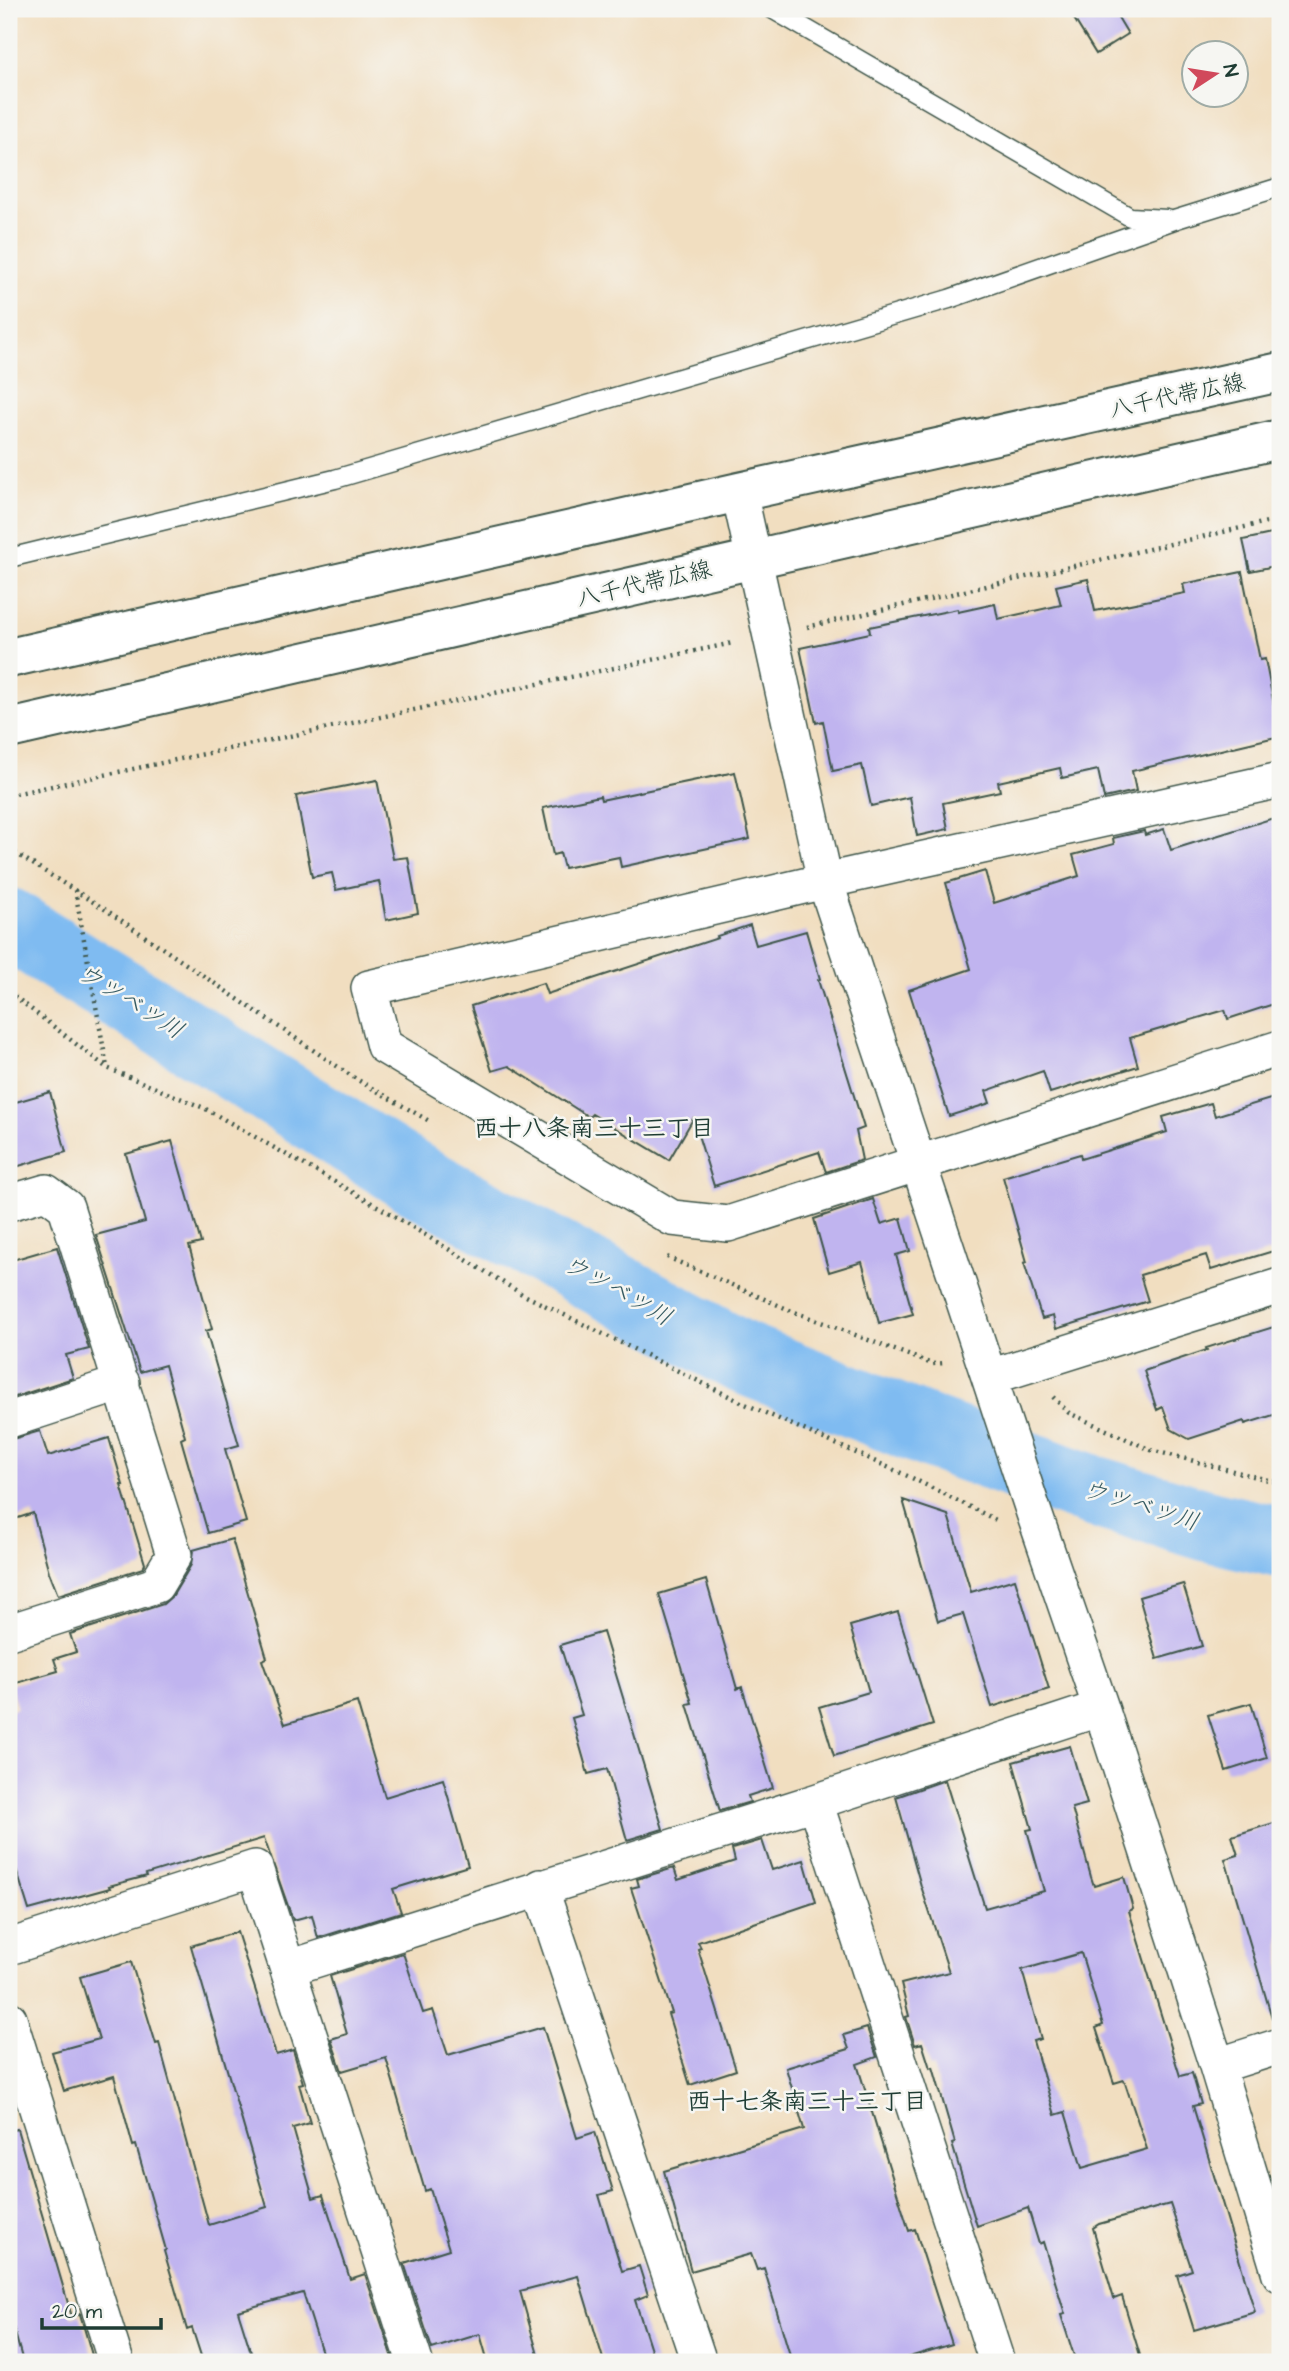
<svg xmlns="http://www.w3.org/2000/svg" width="1289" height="2371" viewBox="0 0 1289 2371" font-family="'Architects Daughter','Klee One',sans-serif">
<rect width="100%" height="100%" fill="#f6f6f2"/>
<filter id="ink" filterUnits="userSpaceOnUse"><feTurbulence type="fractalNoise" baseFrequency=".0143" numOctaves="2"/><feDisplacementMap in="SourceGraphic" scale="14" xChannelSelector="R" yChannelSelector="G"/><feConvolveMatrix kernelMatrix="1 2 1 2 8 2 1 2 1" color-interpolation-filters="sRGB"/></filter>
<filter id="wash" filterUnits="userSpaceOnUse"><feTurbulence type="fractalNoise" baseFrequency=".00686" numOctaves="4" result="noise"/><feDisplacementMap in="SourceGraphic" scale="28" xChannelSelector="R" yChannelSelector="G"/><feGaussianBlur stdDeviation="1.57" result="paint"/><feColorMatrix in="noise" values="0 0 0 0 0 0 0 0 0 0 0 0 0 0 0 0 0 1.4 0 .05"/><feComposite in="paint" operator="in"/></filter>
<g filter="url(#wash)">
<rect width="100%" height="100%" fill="#f1dec0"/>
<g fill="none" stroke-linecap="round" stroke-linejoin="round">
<path stroke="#7fbbf1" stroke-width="72" d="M 9,924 L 411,1176 L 741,1357 L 934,1434 L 1093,1491 L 1209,1526 L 1280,1542"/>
</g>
<g id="blocks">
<path fill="#c0b4ef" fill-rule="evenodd" d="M 1068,9 L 1113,9 L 1128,34 L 1096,54 Z
M 1276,533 L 1280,565 L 1250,571 L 1243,540 Z
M 1242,572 L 1260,660 L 1265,659 L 1280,736 L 1132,771 L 1136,791 L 1104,798 L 1098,770 L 1062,778 L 1060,768 L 998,782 L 1000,791 L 943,803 L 948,829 L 917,836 L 910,797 L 871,806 L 862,765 L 833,771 L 823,721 L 816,723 L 800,648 L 870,633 L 869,627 L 958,609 L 958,612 L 995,604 L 998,619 L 1061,605 L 1056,586 L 1088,579 L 1095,611 L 1185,593 L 1183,584 Z
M 735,772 L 750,839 L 621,867 L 619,857 L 564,868 L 560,853 L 553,855 L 543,808 L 600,796 L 601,800 Z
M 377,780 L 393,859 L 408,857 L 418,913 L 386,920 L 379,881 L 336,890 L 332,873 L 312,877 L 296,796 Z
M 1280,816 L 1280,1002 L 1228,1019 L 1225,1010 L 1130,1038 L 1138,1066 L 1050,1093 L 1043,1071 L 986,1091 L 990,1103 L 949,1116 L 909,990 L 971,969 L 946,883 L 985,871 L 994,903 L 1079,876 L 1073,855 L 1114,844 L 1113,838 L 1144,831 L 1145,835 L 1164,829 L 1171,850 Z
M 750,925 L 756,945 L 806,931 L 820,979 L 818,980 L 864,1128 L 856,1131 L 862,1160 L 826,1172 L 819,1152 L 714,1186 L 693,1119 L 669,1160 L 592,1114 L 589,1117 L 509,1066 L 492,1071 L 471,1006 L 543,983 L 547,994 L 718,938 L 717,936 Z
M 50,1092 L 66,1152 L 9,1169 L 9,1104 Z
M 1280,1096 L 1280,1249 L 1211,1270 L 1206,1255 L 1140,1275 L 1148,1301 L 1056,1329 L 1053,1316 L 1042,1319 L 1024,1263 L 1027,1262 L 1003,1177 L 1080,1154 L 1081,1159 L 1167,1132 L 1163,1117 L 1211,1103 L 1215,1116 Z
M 172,1141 L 201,1243 L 189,1246 L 212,1329 L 206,1331 L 239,1445 L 225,1449 L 246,1522 L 208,1533 L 181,1439 L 185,1437 L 165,1365 L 140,1372 L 96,1235 L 145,1222 L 126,1154 Z
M 873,1199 L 881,1224 L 901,1218 L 910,1251 L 896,1255 L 913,1314 L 879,1323 L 862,1262 L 829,1272 L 814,1219 Z
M 57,1247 L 89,1349 L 66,1355 L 73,1378 L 9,1399 L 9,1261 Z
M 1280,1325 L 1280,1413 L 1245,1424 L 1244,1421 L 1189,1439 L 1171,1429 L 1163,1407 L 1157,1410 L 1144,1371 L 1207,1350 L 1206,1348 Z
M 40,1431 L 48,1456 L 109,1438 L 123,1485 L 121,1485 L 145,1564 L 143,1568 L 58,1595 L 49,1572 L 33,1513 L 9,1521 L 9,1440 Z
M 903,1500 L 948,1515 L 971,1592 L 1015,1579 L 1049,1689 L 992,1707 L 963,1614 L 938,1621 Z
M 232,1539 L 267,1658 L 262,1660 L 285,1724 L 357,1702 L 385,1797 L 443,1779 L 468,1866 L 393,1889 L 401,1912 L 318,1938 L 312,1915 L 293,1920 L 264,1838 L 146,1874 L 147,1876 L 109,1886 L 110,1888 L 29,1910 L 9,1846 L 9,1711 L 17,1708 L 10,1685 L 58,1671 L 54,1659 L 76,1652 L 70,1634 L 163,1604 L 173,1595 L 191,1565 L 193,1550 Z
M 706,1580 L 737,1689 L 742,1687 L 773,1788 L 748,1796 L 750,1802 L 720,1811 L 687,1704 L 692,1703 L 659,1594 Z
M 1183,1584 L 1202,1646 L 1157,1659 L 1139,1597 Z
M 898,1612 L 933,1725 L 834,1756 L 819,1707 L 869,1692 L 850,1626 Z
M 603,1632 L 663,1829 L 627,1840 L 607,1769 L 588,1774 L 572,1718 L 582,1715 L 560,1645 Z
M 1251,1703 L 1267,1758 L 1226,1771 L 1208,1715 Z
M 1070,1746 L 1087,1804 L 1072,1808 L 1091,1877 L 1094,1886 L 1124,1877 L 1133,1909 L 1129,1911 L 1180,2076 L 1192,2073 L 1201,2104 L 1193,2106 L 1255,2312 L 1194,2330 L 1177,2275 L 1192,2270 L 1170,2204 L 1099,2224 L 1093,2228 L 1114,2299 L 1122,2296 L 1142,2362 L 1076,2362 L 1061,2315 L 1065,2314 L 1043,2242 L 1039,2244 L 1028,2208 L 977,2226 L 952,2144 L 955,2143 L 933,2067 L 930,2068 L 922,2043 L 915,2045 L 906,2017 L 909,2016 L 901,1984 L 949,1972 L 921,1886 L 896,1797 L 945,1780 L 985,1908 L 1044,1891 L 1027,1830 L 1032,1829 L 1013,1762 ZM 1081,1953 L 1103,2025 L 1096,2028 L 1114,2083 L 1124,2080 L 1147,2149 L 1082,2168 L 1065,2112 L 1055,2115 L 1033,2041 L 1041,2039 L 1022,1970 Z
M 1280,1821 L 1280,2017 L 1272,2018 L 1225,1859 L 1238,1855 L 1232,1836 Z
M 762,1840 L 772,1870 L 804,1860 L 816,1902 L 698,1942 L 701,1948 L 698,1949 L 736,2070 L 690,2085 L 668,2014 L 672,2013 L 631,1888 L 639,1886 L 637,1879 L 674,1868 L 678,1880 L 735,1861 L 732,1849 Z
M 237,1932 L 276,2055 L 293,2050 L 303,2083 L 299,2084 L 310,2123 L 293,2128 L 313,2198 L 323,2195 L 350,2279 L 365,2274 L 394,2361 L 325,2362 L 303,2293 L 238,2311 L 254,2362 L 203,2362 L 192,2328 L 187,2330 L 174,2285 L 164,2251 L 166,2250 L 136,2145 L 133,2146 L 114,2076 L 64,2091 L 52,2052 L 99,2039 L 80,1977 L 131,1962 L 156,2044 L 159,2043 L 209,2225 L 267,2207 L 191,1946 Z
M 403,1953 L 423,2013 L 433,2010 L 448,2055 L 543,2027 L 577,2138 L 595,2132 L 613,2191 L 599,2195 L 622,2271 L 639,2266 L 648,2295 L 635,2300 L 655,2362 L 604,2362 L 578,2276 L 520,2291 L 540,2362 L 488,2362 L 480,2334 L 432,2349 L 404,2263 L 449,2249 L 430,2189 L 425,2191 L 386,2058 L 342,2071 L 331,2039 L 347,2034 L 330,1976 Z
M 867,2028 L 877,2057 L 857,2064 L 909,2231 L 915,2229 L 952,2344 L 893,2362 L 792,2362 L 764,2268 L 757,2270 L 751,2254 L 691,2271 L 664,2171 L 804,2129 L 786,2068 L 849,2049 L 844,2035 Z
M 17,2129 L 72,2317 L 80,2314 L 94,2362 L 23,2362 L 9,2311 L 9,2131 Z"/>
</g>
</g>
<g filter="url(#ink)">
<use href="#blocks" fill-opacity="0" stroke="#3e5549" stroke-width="2"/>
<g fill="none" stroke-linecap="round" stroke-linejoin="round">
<defs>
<path id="service" d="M 772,9 L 1130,217 L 1167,219
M 9,558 L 335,479 L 949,299 L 1177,219 L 1280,187"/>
<path id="minor" d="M 739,492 L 825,881 L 1034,1513 L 1101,1708 L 1217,2066 L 1280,2274
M 1280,780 L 825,881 L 369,988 L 384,1046 L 672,1218 L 728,1224 L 1280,1048
M 9,1203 L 46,1192 L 66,1207 L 174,1555 L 156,1585 L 9,1632
M 990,1377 L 1280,1286
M 9,1420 L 122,1383
M 815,1802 L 997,2362
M 540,1887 L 699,2362
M 9,1947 L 255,1868 L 415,2362
M 289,1968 L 815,1802 L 1101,1708
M 9,2019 L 116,2362
M 1217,2066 L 1280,2046"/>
<path id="secondary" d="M 9,658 L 739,492 L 1280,372
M 9,729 L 1280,439"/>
</defs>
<use href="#service" stroke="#3e5549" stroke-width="21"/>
<use href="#minor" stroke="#3e5549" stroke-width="38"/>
<use href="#secondary" stroke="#3e5549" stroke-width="42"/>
<path stroke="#3e5549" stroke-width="4.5" stroke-dasharray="2 5" stroke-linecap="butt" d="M 807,627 L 1280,519
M 9,795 L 733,643
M 9,849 L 106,910 L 356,1079 L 431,1122
M 75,890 L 107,1067
M 9,992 L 107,1068 L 204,1108 L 386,1211 L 522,1294 L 743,1403 L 910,1477 L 996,1520
M 667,1257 L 792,1311 L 932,1364 L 945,1363
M 1053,1397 L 1069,1413 L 1151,1450 L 1280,1483"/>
<use href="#service" stroke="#fff" stroke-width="18"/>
<use href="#minor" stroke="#fff" stroke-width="35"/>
<use href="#secondary" stroke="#fff" stroke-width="38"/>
</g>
</g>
<g text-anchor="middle" stroke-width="5" stroke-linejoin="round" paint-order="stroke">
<g font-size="23" fill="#1f3d34" stroke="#f6f6f2">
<text transform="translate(1177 395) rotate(-12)" y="8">八千代帯広線</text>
<text transform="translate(644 583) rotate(-13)" y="8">八千代帯広線</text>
</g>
<g font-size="24" font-style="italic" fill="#375c63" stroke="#f6f6f2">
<text transform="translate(131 1001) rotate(32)" y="8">ウツベツ川</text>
<text transform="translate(618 1290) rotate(29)" y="8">ウツベツ川</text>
<text transform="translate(1141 1505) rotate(17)" y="8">ウツベツ川</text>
</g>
<g font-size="24" font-weight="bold" fill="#1f3d34" stroke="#f6f6f2">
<text x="594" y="1136">西十八条南三十三丁目</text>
<text x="807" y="2109">西十七条南三十三丁目</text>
</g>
</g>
<rect width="1289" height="2371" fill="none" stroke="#f6f6f2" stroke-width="35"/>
<g transform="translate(1215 74) rotate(78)"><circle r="33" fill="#f6f6f2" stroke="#a0aca6" stroke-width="2"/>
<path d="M0-5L12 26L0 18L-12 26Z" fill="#d1495b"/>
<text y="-10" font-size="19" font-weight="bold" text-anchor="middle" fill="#1f3d34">N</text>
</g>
<path d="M42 2318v10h119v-10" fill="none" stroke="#1f3d34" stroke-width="3.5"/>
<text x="52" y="2318" font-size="21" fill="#1f3d34" stroke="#f6f6f2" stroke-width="5" paint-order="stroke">20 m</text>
</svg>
